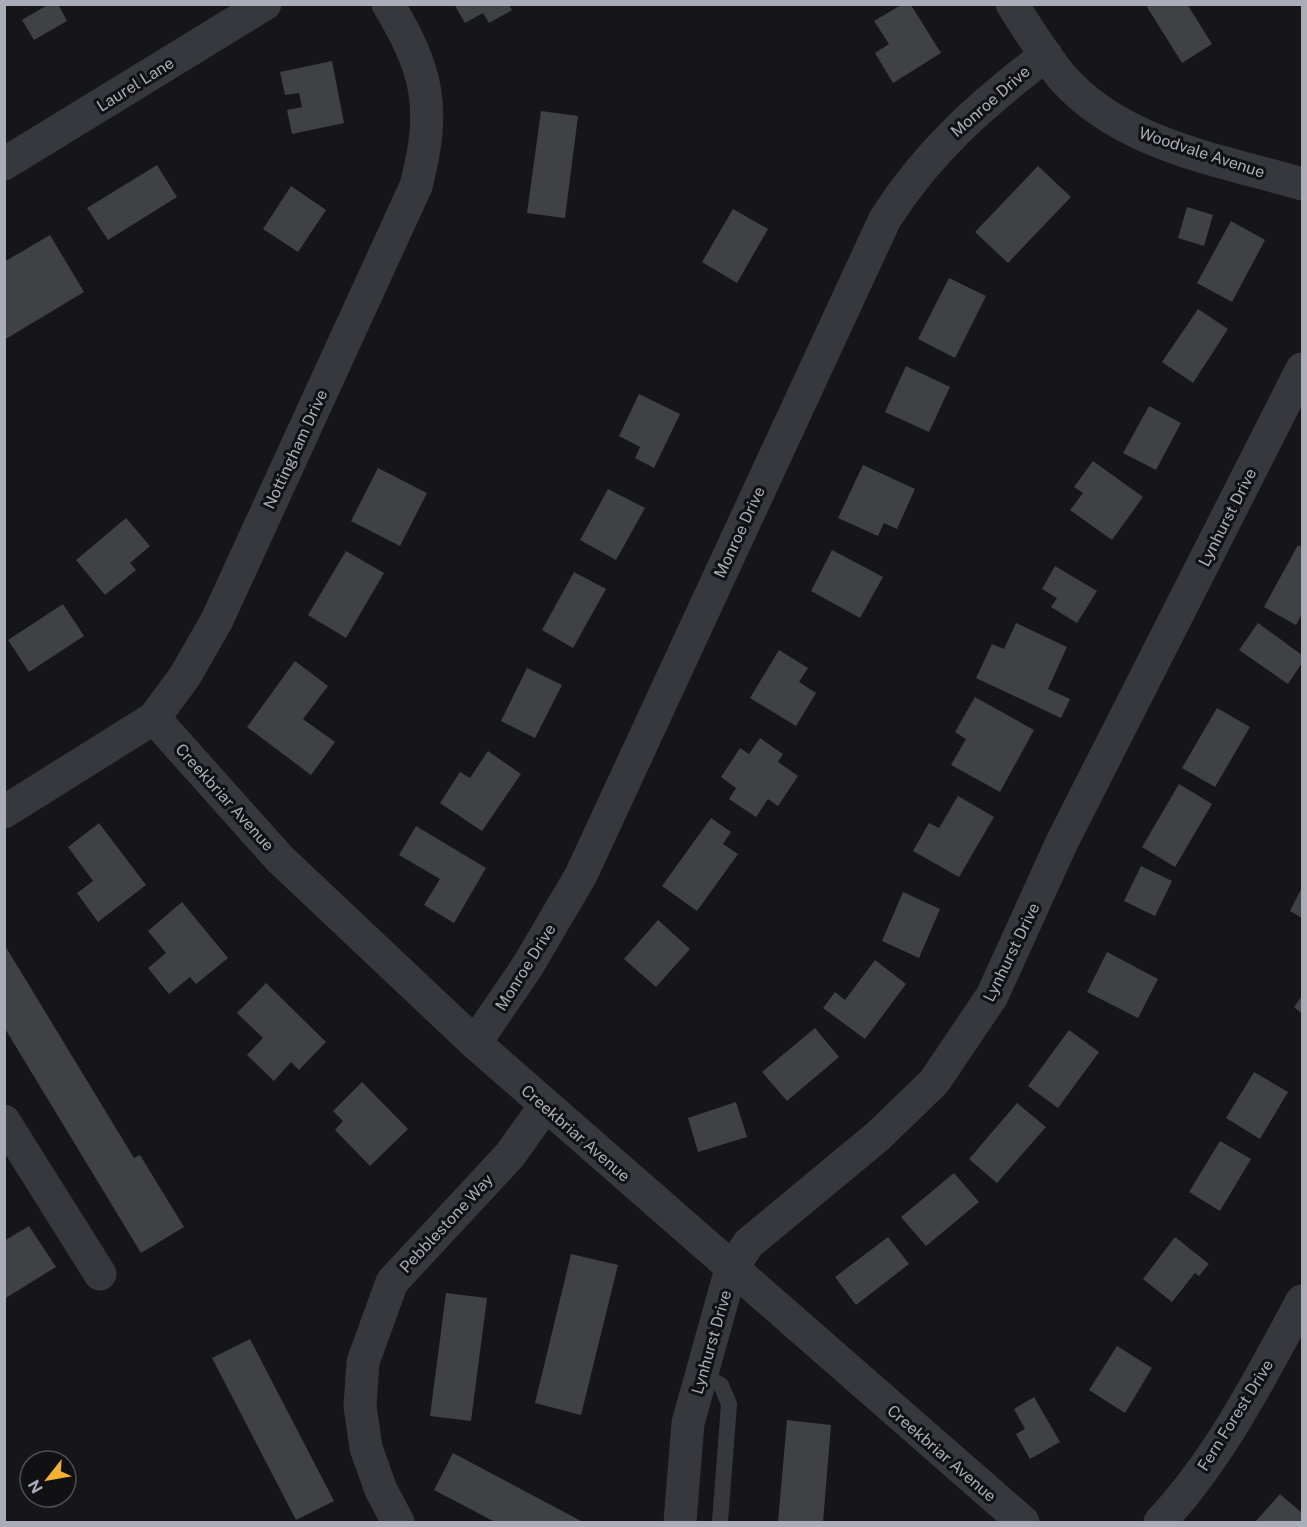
<svg xmlns="http://www.w3.org/2000/svg" width="1307" height="1527" viewBox="0 0 1307 1527" font-family="'Public Sans',sans-serif">
<rect width="100%" height="100%" fill="#161618"/>
<path fill="#404145" d="M 49,4 L 58,4 L 67,21 L 34,40 L 22,20 Z
M 454,4 L 508,4 L 512,10 L 489,23 L 483,13 L 465,23 Z
M 1150,4 L 1187,4 L 1212,44 L 1182,63 L 1147,7 Z
M 901,5 L 911,5 L 941,53 L 893,83 L 875,53 L 889,44 L 874,21 Z
M 332,61 L 344,123 L 292,134 L 287,110 L 302,107 L 299,93 L 285,95 L 280,72 Z
M 541,111 L 578,116 L 565,218 L 527,213 Z
M 157,165 L 177,197 L 108,240 L 87,208 Z
M 1038,166 L 1071,197 L 1008,263 L 975,232 Z
M 291,186 L 326,210 L 298,252 L 263,229 Z
M 1187,207 L 1213,215 L 1204,246 L 1178,238 Z
M 733,209 L 768,229 L 737,283 L 702,262 Z
M 1231,221 L 1265,240 L 1232,302 L 1197,283 Z
M 50,235 L 84,292 L 4,340 L 4,262 Z
M 949,278 L 986,296 L 955,358 L 918,339 Z
M 1198,309 L 1228,329 L 1193,383 L 1162,362 Z
M 906,366 L 950,387 L 929,432 L 885,412 Z
M 639,394 L 680,414 L 654,468 L 635,458 L 640,447 L 619,436 Z
M 1149,406 L 1181,423 L 1156,470 L 1123,453 Z
M 1093,461 L 1143,497 L 1112,540 L 1070,510 L 1083,493 L 1074,487 Z
M 863,465 L 915,489 L 897,529 L 884,523 L 878,536 L 838,518 Z
M 378,468 L 427,493 L 400,546 L 351,521 Z
M 608,489 L 645,508 L 616,560 L 580,540 Z
M 126,518 L 150,546 L 130,563 L 136,570 L 105,595 L 76,560 Z
M 1298,545 L 1302,547 L 1302,614 L 1296,625 L 1264,607 Z
M 832,550 L 883,577 L 860,618 L 811,591 Z
M 346,551 L 384,573 L 346,638 L 308,615 Z
M 1055,566 L 1097,591 L 1077,623 L 1051,607 L 1057,598 L 1042,589 Z
M 574,572 L 606,589 L 573,648 L 542,630 Z
M 63,604 L 84,636 L 29,672 L 8,640 Z
M 1016,623 L 1067,647 L 1048,689 L 1070,699 L 1061,718 L 976,678 L 992,644 L 1004,649 Z
M 1258,623 L 1302,655 L 1302,663 L 1288,684 L 1239,650 Z
M 779,650 L 808,668 L 799,682 L 816,693 L 796,726 L 750,698 Z
M 295,661 L 328,686 L 303,719 L 335,742 L 311,775 L 247,727 Z
M 527,668 L 562,685 L 535,738 L 501,721 Z
M 975,697 L 1034,730 L 1000,792 L 951,765 L 966,739 L 955,732 Z
M 1217,708 L 1250,727 L 1215,787 L 1182,768 Z
M 760,738 L 783,754 L 778,762 L 798,776 L 778,806 L 768,799 L 756,817 L 729,799 L 736,788 L 721,777 L 740,748 L 749,754 Z
M 488,751 L 521,774 L 482,831 L 440,803 L 460,772 L 470,778 Z
M 1179,784 L 1212,804 L 1175,867 L 1142,847 Z
M 958,796 L 994,817 L 959,877 L 913,851 L 929,823 L 939,828 Z
M 711,818 L 731,832 L 723,844 L 738,854 L 697,911 L 662,886 Z
M 99,823 L 146,885 L 98,922 L 77,893 L 93,881 L 68,847 Z
M 416,826 L 486,868 L 454,923 L 424,905 L 440,879 L 399,855 Z
M 1141,866 L 1172,881 L 1155,916 L 1124,901 Z
M 1302,887 L 1302,918 L 1290,911 Z
M 903,892 L 940,909 L 919,958 L 882,941 Z
M 182,902 L 228,958 L 196,984 L 190,977 L 169,994 L 148,968 L 166,953 L 148,931 Z
M 658,920 L 690,949 L 656,987 L 624,959 Z
M 4,944 L 134,1158 L 140,1155 L 184,1227 L 141,1253 L 4,1027 Z
M 1107,952 L 1158,979 L 1138,1018 L 1087,992 Z
M 875,960 L 906,984 L 865,1039 L 823,1008 L 835,992 L 845,1000 Z
M 266,983 L 326,1042 L 299,1070 L 291,1062 L 274,1081 L 247,1055 L 263,1038 L 237,1013 Z
M 1302,996 L 1302,1014 L 1294,1007 Z
M 815,1028 L 839,1057 L 787,1101 L 762,1072 Z
M 1069,1030 L 1099,1052 L 1058,1108 L 1028,1086 Z
M 1254,1072 L 1288,1092 L 1260,1139 L 1226,1118 Z
M 362,1082 L 408,1129 L 370,1166 L 335,1130 L 343,1121 L 333,1111 Z
M 736,1102 L 747,1137 L 698,1152 L 688,1118 Z
M 1017,1103 L 1046,1127 L 997,1183 L 969,1159 Z
M 1220,1141 L 1251,1159 L 1220,1211 L 1189,1192 Z
M 954,1173 L 979,1202 L 926,1246 L 901,1217 Z
M 29,1226 L 56,1267 L 4,1299 L 4,1241 Z
M 888,1237 L 909,1264 L 856,1305 L 835,1277 Z
M 1175,1237 L 1209,1264 L 1199,1276 L 1195,1273 L 1172,1302 L 1143,1279 Z
M 571,1254 L 618,1265 L 581,1415 L 535,1403 Z
M 446,1293 L 487,1298 L 471,1421 L 430,1416 Z
M 250,1339 L 334,1501 L 296,1520 L 212,1358 Z
M 1117,1346 L 1152,1368 L 1125,1413 L 1089,1390 Z
M 1034,1397 L 1060,1442 L 1030,1459 L 1016,1434 L 1025,1429 L 1014,1409 Z
M 787,1420 L 831,1425 L 823,1522 L 778,1522 Z
M 453,1453 L 583,1522 L 495,1522 L 434,1490 Z
M 1280,1494 L 1302,1513 L 1302,1522 L 1255,1522 Z"/>
<g fill="none" stroke-linecap="round" stroke-linejoin="round">
<path stroke="#37383d" stroke-width="16" d="M 702,1375 L 721,1385 L 729,1404 L 720,1522"/>
<path stroke="#37383d" stroke-width="33" d="M 1012,4 C 1028,29 1043,54 1062,77 C 1121,145 1220,160 1302,184
M 154,718 L 280,859 L 475,1043 L 1023,1522
M 4,812 L 154,718 L 185,676 L 217,620 L 416,186 C 436,109 429,72 388,4
M 475,1043 L 527,967 L 581,875 L 885,219 C 929,150 982,104 1046,55
M 4,1121 L 100,1274
M 398,1522 L 381,1490 L 366,1448 L 360,1406 L 363,1362 L 392,1282 L 510,1155 L 545,1106
M 680,1522 L 688,1423 L 731,1269 L 749,1243 L 877,1137 L 934,1082 L 992,996 L 1062,842 L 1302,369
M 1160,1522 C 1220,1458 1260,1378 1302,1301"/>
<path stroke="#37383d" stroke-width="33" d="M 4,164 L 265,4"/>
</g>
<g text-anchor="middle" stroke-width="6" stroke-linejoin="round" paint-order="stroke">
<g font-size="16" fill="#a8adb8" stroke="#111113">
<text transform="translate(135 84) rotate(-32)" y="6">Laurel Lane</text>
<text transform="translate(990 101) rotate(-41)" y="6">Monroe Drive</text>
<text transform="translate(1202 152) rotate(18)" y="6">Woodvale Avenue</text>
<text transform="translate(295 449) rotate(-65)" y="6">Nottingham Drive</text>
<text transform="translate(1227 517) rotate(-63)" y="6">Lynhurst Drive</text>
<text transform="translate(739 532) rotate(-65)" y="6">Monroe Drive</text>
<text transform="translate(225 797) rotate(48)" y="6">Creekbriar Avenue</text>
<text transform="translate(1011 952) rotate(-64)" y="6">Lynhurst Drive</text>
<text transform="translate(525 967) rotate(-58)" y="6">Monroe Drive</text>
<text transform="translate(576 1133) rotate(41)" y="6">Creekbriar Avenue</text>
<text transform="translate(446 1223) rotate(-47)" y="6">Pebblestone Way</text>
<text transform="translate(711 1342) rotate(-74)" y="6">Lynhurst Drive</text>
<text transform="translate(1235 1415) rotate(-58)" y="6">Fern Forest Drive</text>
<text transform="translate(942 1453) rotate(41)" y="6">Creekbriar Avenue</text>
</g>
</g>
<rect width="1307" height="1527" fill="none" stroke="#a8adb8" stroke-width="12"/>
<g transform="translate(48 1479) rotate(239)"><circle r="28" fill="#111113" stroke="#4d4f55" stroke-width="1.5"/>
<path d="M0-4.5L10 22L0 15L-10 22Z" fill="#f2b134"/>
<text y="-9" font-size="16" font-weight="bold" text-anchor="middle" fill="#a8adb8">N</text>
</g>
</svg>
